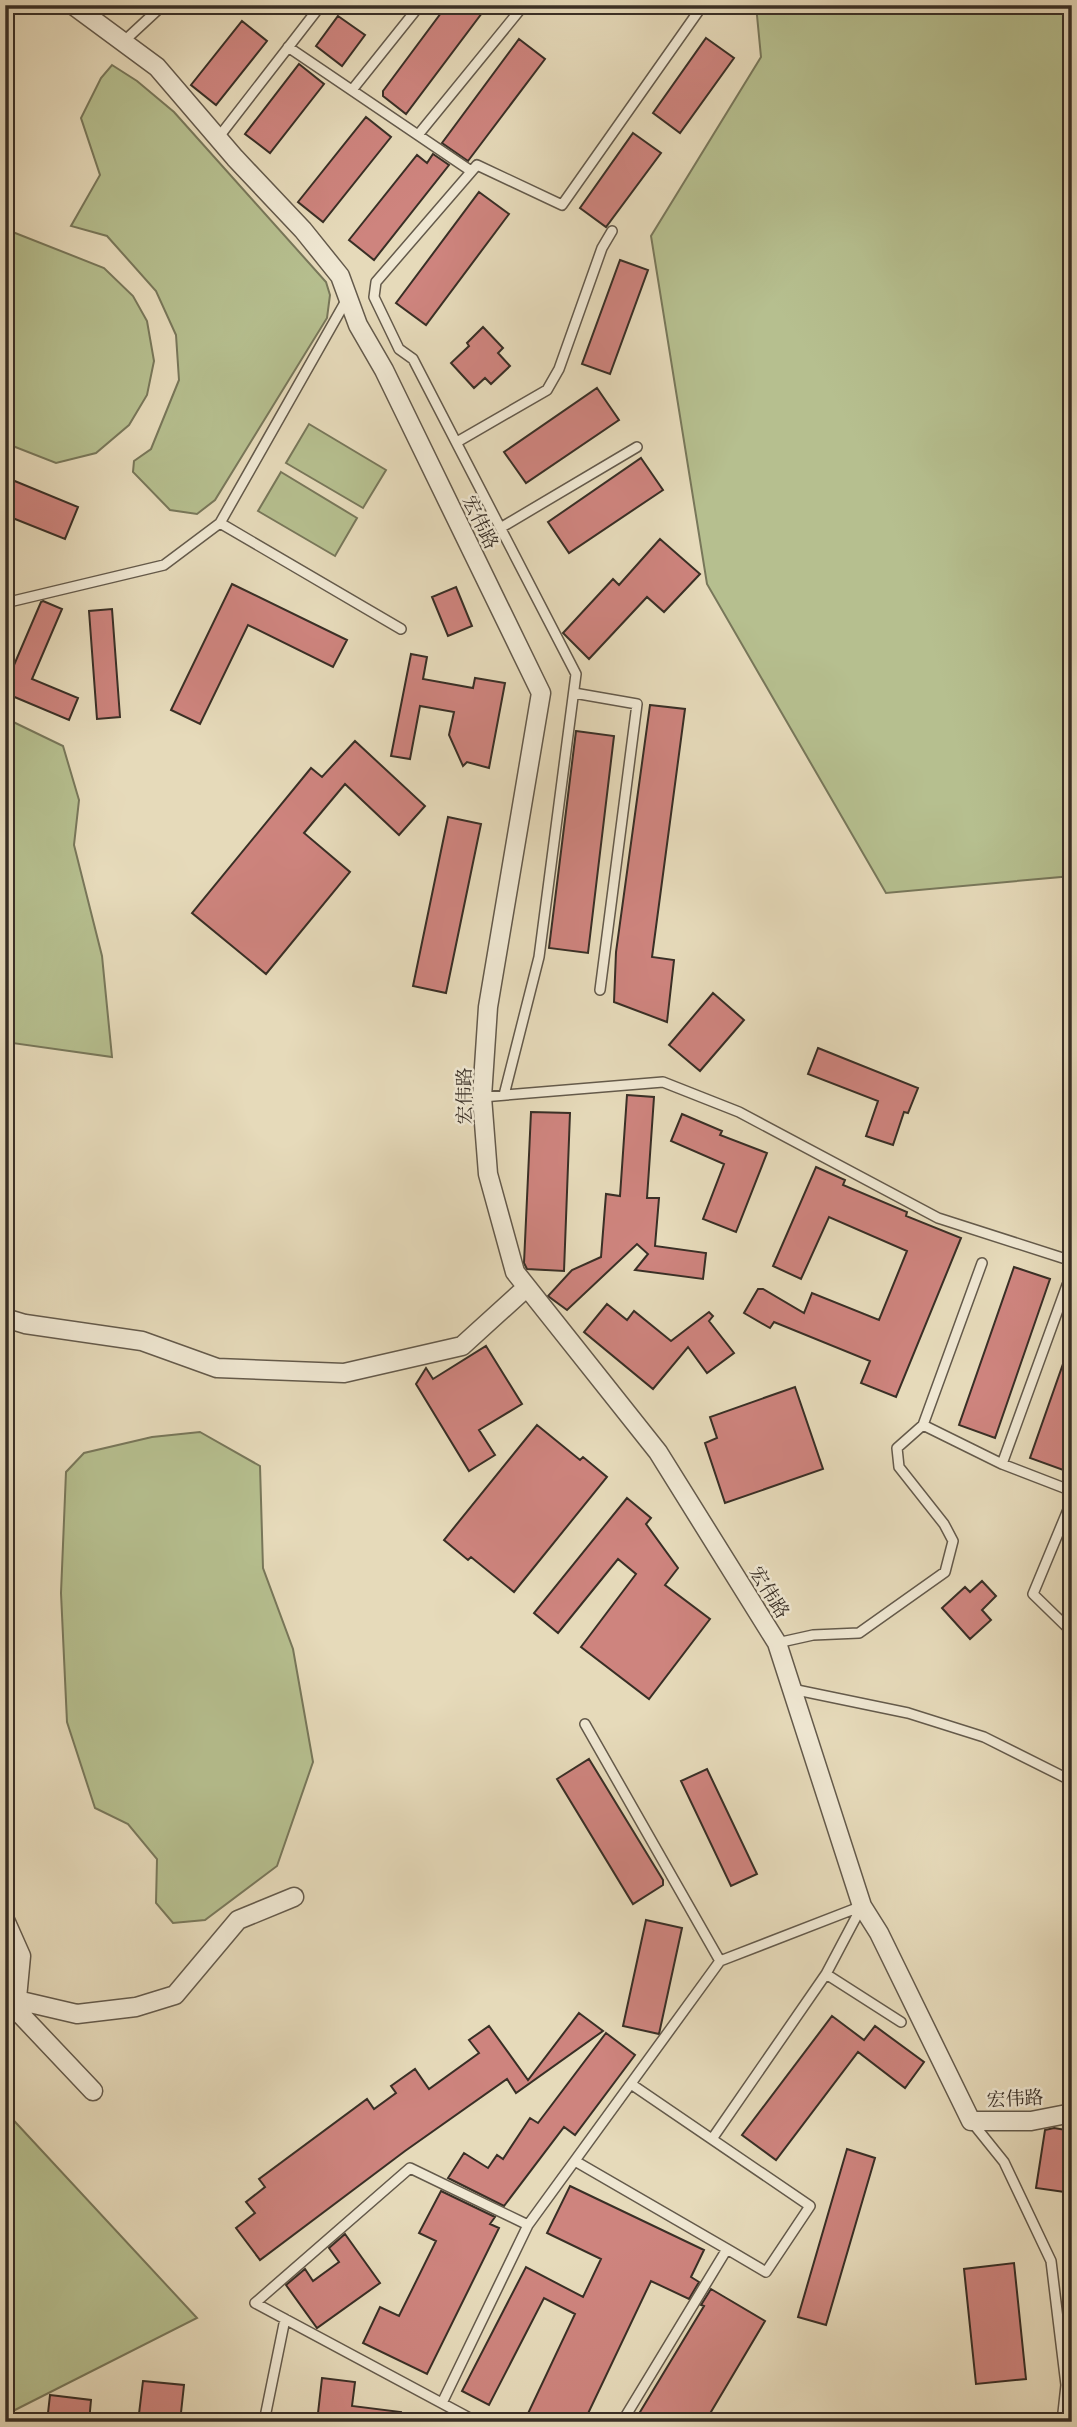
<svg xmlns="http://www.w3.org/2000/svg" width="1077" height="2427" viewBox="0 0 1077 2427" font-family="'Libre Caslon Text','Noto Serif SC',serif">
<rect width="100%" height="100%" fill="#e6daba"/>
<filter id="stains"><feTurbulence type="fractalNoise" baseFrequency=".00286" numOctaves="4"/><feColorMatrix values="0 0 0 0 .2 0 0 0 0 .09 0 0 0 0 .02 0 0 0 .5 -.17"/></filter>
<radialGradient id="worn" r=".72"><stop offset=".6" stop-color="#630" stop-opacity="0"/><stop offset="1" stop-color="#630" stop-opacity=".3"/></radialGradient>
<path fill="#b6bf8f" stroke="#78775a" stroke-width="2" d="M 756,5 L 1072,5 L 1072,876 L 886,893 L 707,584 L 651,236 L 761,57 Z
M 112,65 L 137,81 L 174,112 L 326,282 L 330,295 L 327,318 L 215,500 L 197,514 L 170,510 L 133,472 L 134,461 L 151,449 L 179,380 L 176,335 L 156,291 L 107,236 L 71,226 L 100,175 L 81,118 L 101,78 Z
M 5,229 L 104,268 L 133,296 L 147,321 L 154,361 L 147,395 L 129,425 L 96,453 L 56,463 L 5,443 Z
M 309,424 L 386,470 L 363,508 L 286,463 Z
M 281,472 L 357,518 L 335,556 L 258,511 Z
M 5,718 L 63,746 L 79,800 L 74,845 L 102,956 L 112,1057 L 5,1042 Z
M 200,1432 L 260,1466 L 263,1568 L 293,1649 L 313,1762 L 277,1866 L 205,1920 L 173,1923 L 156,1903 L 157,1859 L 128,1824 L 95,1808 L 67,1722 L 61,1593 L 66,1472 L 84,1453 L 152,1437 Z
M 5,2111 L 197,2318 L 5,2415 Z"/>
<path fill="#ce847e" stroke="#392f26" stroke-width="2" d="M 447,5 L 488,5 L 406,114 L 383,96 L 383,91 Z
M 338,16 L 365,35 L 342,66 L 316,46 Z
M 242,21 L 267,41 L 216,105 L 191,85 Z
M 706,38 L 734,58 L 680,133 L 653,113 Z
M 519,39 L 545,59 L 468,161 L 442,143 Z
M 299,64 L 324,84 L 270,153 L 245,134 Z
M 366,117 L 391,137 L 323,222 L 298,202 Z
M 633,133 L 661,153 L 606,227 L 580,208 Z
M 433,154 L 449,165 L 374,260 L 349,240 L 417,155 L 427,163 Z
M 479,192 L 509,214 L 426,325 L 396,303 Z
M 620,260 L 648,270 L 610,374 L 582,364 Z
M 483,327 L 503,348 L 498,353 L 510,366 L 491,384 L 485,378 L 474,388 L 451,363 L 469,346 L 467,343 Z
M 597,388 L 619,420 L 526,483 L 504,452 Z
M 641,458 L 663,490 L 569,553 L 548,522 Z
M 5,477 L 78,507 L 65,539 L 5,515 Z
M 660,539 L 700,574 L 664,612 L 647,597 L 589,659 L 563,633 L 613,579 L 619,585 Z
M 232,584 L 347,640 L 333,667 L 248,625 L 200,724 L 171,710 Z
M 456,587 L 472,626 L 448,636 L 432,597 Z
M 43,601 L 62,609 L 32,679 L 78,698 L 69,720 L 5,693 L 5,686 L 41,602 Z
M 112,609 L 120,717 L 97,719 L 89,611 Z
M 411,654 L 427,657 L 423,679 L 473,688 L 475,678 L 505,683 L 489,768 L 467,762 L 463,766 L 449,735 L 454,712 L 420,706 L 410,759 L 391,756 Z
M 650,705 L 685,709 L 652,957 L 674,960 L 667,1022 L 614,1002 L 616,952 Z
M 576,731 L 614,736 L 588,953 L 549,948 Z
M 355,741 L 425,806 L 399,835 L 345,784 L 304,833 L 350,872 L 266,974 L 192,913 L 311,768 L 322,777 Z
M 448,817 L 481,824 L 446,993 L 413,986 Z
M 713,993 L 744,1020 L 700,1071 L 669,1045 Z
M 818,1048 L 918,1088 L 908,1113 L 904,1112 L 893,1145 L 866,1136 L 878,1101 L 808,1074 Z
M 627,1095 L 654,1097 L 647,1198 L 659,1198 L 655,1246 L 706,1253 L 703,1279 L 635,1270 L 648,1254 L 637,1244 L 567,1310 L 548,1296 L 572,1270 L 601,1257 L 606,1194 L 620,1196 Z
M 531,1112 L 570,1113 L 564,1271 L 527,1269 L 524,1263 Z
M 682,1114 L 722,1131 L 720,1135 L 767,1153 L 736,1232 L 703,1219 L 724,1164 L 671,1141 Z
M 816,1167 L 845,1180 L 843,1185 L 907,1212 L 906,1216 L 961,1238 L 896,1397 L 861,1383 L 870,1361 L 774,1322 L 770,1328 L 744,1313 L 758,1289 L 763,1289 L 804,1313 L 812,1293 L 879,1320 L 907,1251 L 829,1217 L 801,1279 L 773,1266 Z
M 1014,1267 L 1050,1279 L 995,1438 L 959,1425 Z
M 607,1304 L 627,1320 L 634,1311 L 671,1341 L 709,1312 L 713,1316 L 709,1321 L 734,1353 L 707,1373 L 688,1347 L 653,1389 L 584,1332 Z
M 1070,1344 L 1072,1344 L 1072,1454 L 1066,1471 L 1030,1458 Z
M 486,1346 L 522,1404 L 479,1430 L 495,1455 L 469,1471 L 416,1384 L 426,1368 L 433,1379 Z
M 795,1387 L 823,1469 L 725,1503 L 705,1443 L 717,1438 L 710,1417 Z
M 537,1425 L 580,1460 L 583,1457 L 607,1477 L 514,1592 L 471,1557 L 468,1560 L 444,1540 Z
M 627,1498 L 651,1518 L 646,1524 L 678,1568 L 665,1585 L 710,1619 L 649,1699 L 581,1647 L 636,1574 L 618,1559 L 558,1633 L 534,1613 Z
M 982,1581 L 996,1596 L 982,1610 L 991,1620 L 970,1639 L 942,1608 L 965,1587 L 970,1592 Z
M 589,1759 L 663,1880 L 663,1885 L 633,1904 L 557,1779 Z
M 707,1769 L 757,1874 L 731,1886 L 681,1781 Z
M 646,1920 L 682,1928 L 659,2034 L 623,2026 Z
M 579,2013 L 603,2031 L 516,2093 L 507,2079 L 405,2151 L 260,2260 L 236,2228 L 255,2213 L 246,2202 L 265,2187 L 259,2179 L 367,2099 L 374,2109 L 396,2093 L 391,2086 L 415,2069 L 429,2089 L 479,2053 L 469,2040 L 489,2026 L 528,2080 Z
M 832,2016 L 864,2040 L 875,2026 L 924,2062 L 905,2088 L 858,2052 L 776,2160 L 742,2135 Z
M 606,2033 L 635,2055 L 575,2135 L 564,2127 L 504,2206 L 448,2178 L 464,2153 L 488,2168 L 497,2155 L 503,2159 L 530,2118 L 538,2123 Z
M 1054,2128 L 1072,2131 L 1072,2193 L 1036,2188 L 1045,2130 Z
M 847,2149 L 875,2158 L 826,2325 L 798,2317 Z
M 570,2186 L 704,2250 L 691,2277 L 699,2282 L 689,2299 L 651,2281 L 584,2422 L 524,2422 L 575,2314 L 544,2298 L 489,2405 L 462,2391 L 526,2267 L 583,2297 L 601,2259 L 547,2233 Z
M 441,2191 L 495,2217 L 490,2224 L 499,2228 L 427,2374 L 363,2343 L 380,2307 L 399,2316 L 436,2241 L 419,2233 Z
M 345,2234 L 380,2283 L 317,2328 L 286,2285 L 305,2269 L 313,2281 L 339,2262 L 329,2248 Z
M 1014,2263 L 1026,2379 L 976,2384 L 964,2269 Z
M 711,2289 L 765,2321 L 705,2422 L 634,2422 L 704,2306 L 701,2305 Z
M 322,2378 L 355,2382 L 352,2406 L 401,2412 L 400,2422 L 317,2422 Z
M 143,2381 L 184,2385 L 180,2422 L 138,2422 Z
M 50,2395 L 91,2400 L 89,2422 L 47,2422 Z"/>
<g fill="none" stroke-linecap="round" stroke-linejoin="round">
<defs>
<path id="lane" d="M 122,43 L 163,5
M 288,47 L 471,171
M 352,90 L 420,5
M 418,135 L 524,5
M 218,138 L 321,5
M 347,299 L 220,523 L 401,629
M 457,442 L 547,390 L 559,369 L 602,248 L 612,231
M 502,527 L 637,447
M 5,603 L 164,565 L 220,523
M 574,693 L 637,704 L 600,990
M 504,1095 L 539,957 L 576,674 L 413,359 L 399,349 L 374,297 L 376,282 L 477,165 L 562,205 L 700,9 L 694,5
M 482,1097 L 663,1082 L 739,1112 L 938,1218 L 1072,1261
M 923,1425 L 1002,1464 L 1072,1491
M 1002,1464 L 1067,1285
M 1072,1500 L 1033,1594 L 1072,1632
M 777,1643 L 813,1635 L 859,1633 L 945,1572 L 953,1541 L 944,1524 L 899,1467 L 897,1448 L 923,1425 L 982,1263
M 792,1689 L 908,1713 L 984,1737 L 1072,1781
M 585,1724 L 720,1961
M 826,1974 L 862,1906
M 631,2084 L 810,2206 L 766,2272 L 727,2249
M 971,2121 L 1004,2162 L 1051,2261 L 1066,2385 L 1062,2422
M 712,2139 L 826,1974 L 901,2022
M 575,2161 L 727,2249 L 622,2422
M 442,2403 L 528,2225
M 264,2422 L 285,2319
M 477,2422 L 255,2303 L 410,2168 L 528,2225 L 720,1961 L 862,1906"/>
<path id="street" d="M 73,5 L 157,67 L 235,158 L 303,230 L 340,276 L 358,325 L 384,370 L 541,693 L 488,1007 L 482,1097 L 488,1174 L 515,1272 L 658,1452 L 777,1643 L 862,1906 L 879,1933 L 971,2121 L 1031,2121 L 1072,2113
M 5,1318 L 25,1324 L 142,1341 L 217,1368 L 344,1373 L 462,1346 L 527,1287
M 5,1920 L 21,1956 L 16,2009
M 5,1998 L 93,2091
M 17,2000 L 77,2014 L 136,2007 L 175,1995 L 238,1920 L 294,1897"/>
</defs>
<use href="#lane" stroke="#645a4b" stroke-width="12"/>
<use href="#street" stroke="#645a4b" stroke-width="21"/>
<use href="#lane" stroke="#efe7d2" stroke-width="9"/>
<use href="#street" stroke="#efe7d2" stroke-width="18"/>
</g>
<g text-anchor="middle" stroke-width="5" stroke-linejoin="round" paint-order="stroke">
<g font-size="19" fill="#392f26" stroke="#efe7d2">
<text transform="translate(481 522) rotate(64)" y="7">宏伟路</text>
<text transform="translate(464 1096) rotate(-90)" y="7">宏伟路</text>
<text transform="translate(770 1592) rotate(58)" y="7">宏伟路</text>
<text transform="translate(1015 2098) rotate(-3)" y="7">宏伟路</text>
</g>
</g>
<rect width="1077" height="2427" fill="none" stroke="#e6daba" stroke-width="28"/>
<rect x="7" y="7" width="1063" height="2413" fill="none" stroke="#392f26" stroke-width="3.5"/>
<rect x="14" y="14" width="1049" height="2399" fill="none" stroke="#392f26" stroke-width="2"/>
<rect width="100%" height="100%" filter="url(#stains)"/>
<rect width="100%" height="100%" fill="url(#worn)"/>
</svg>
